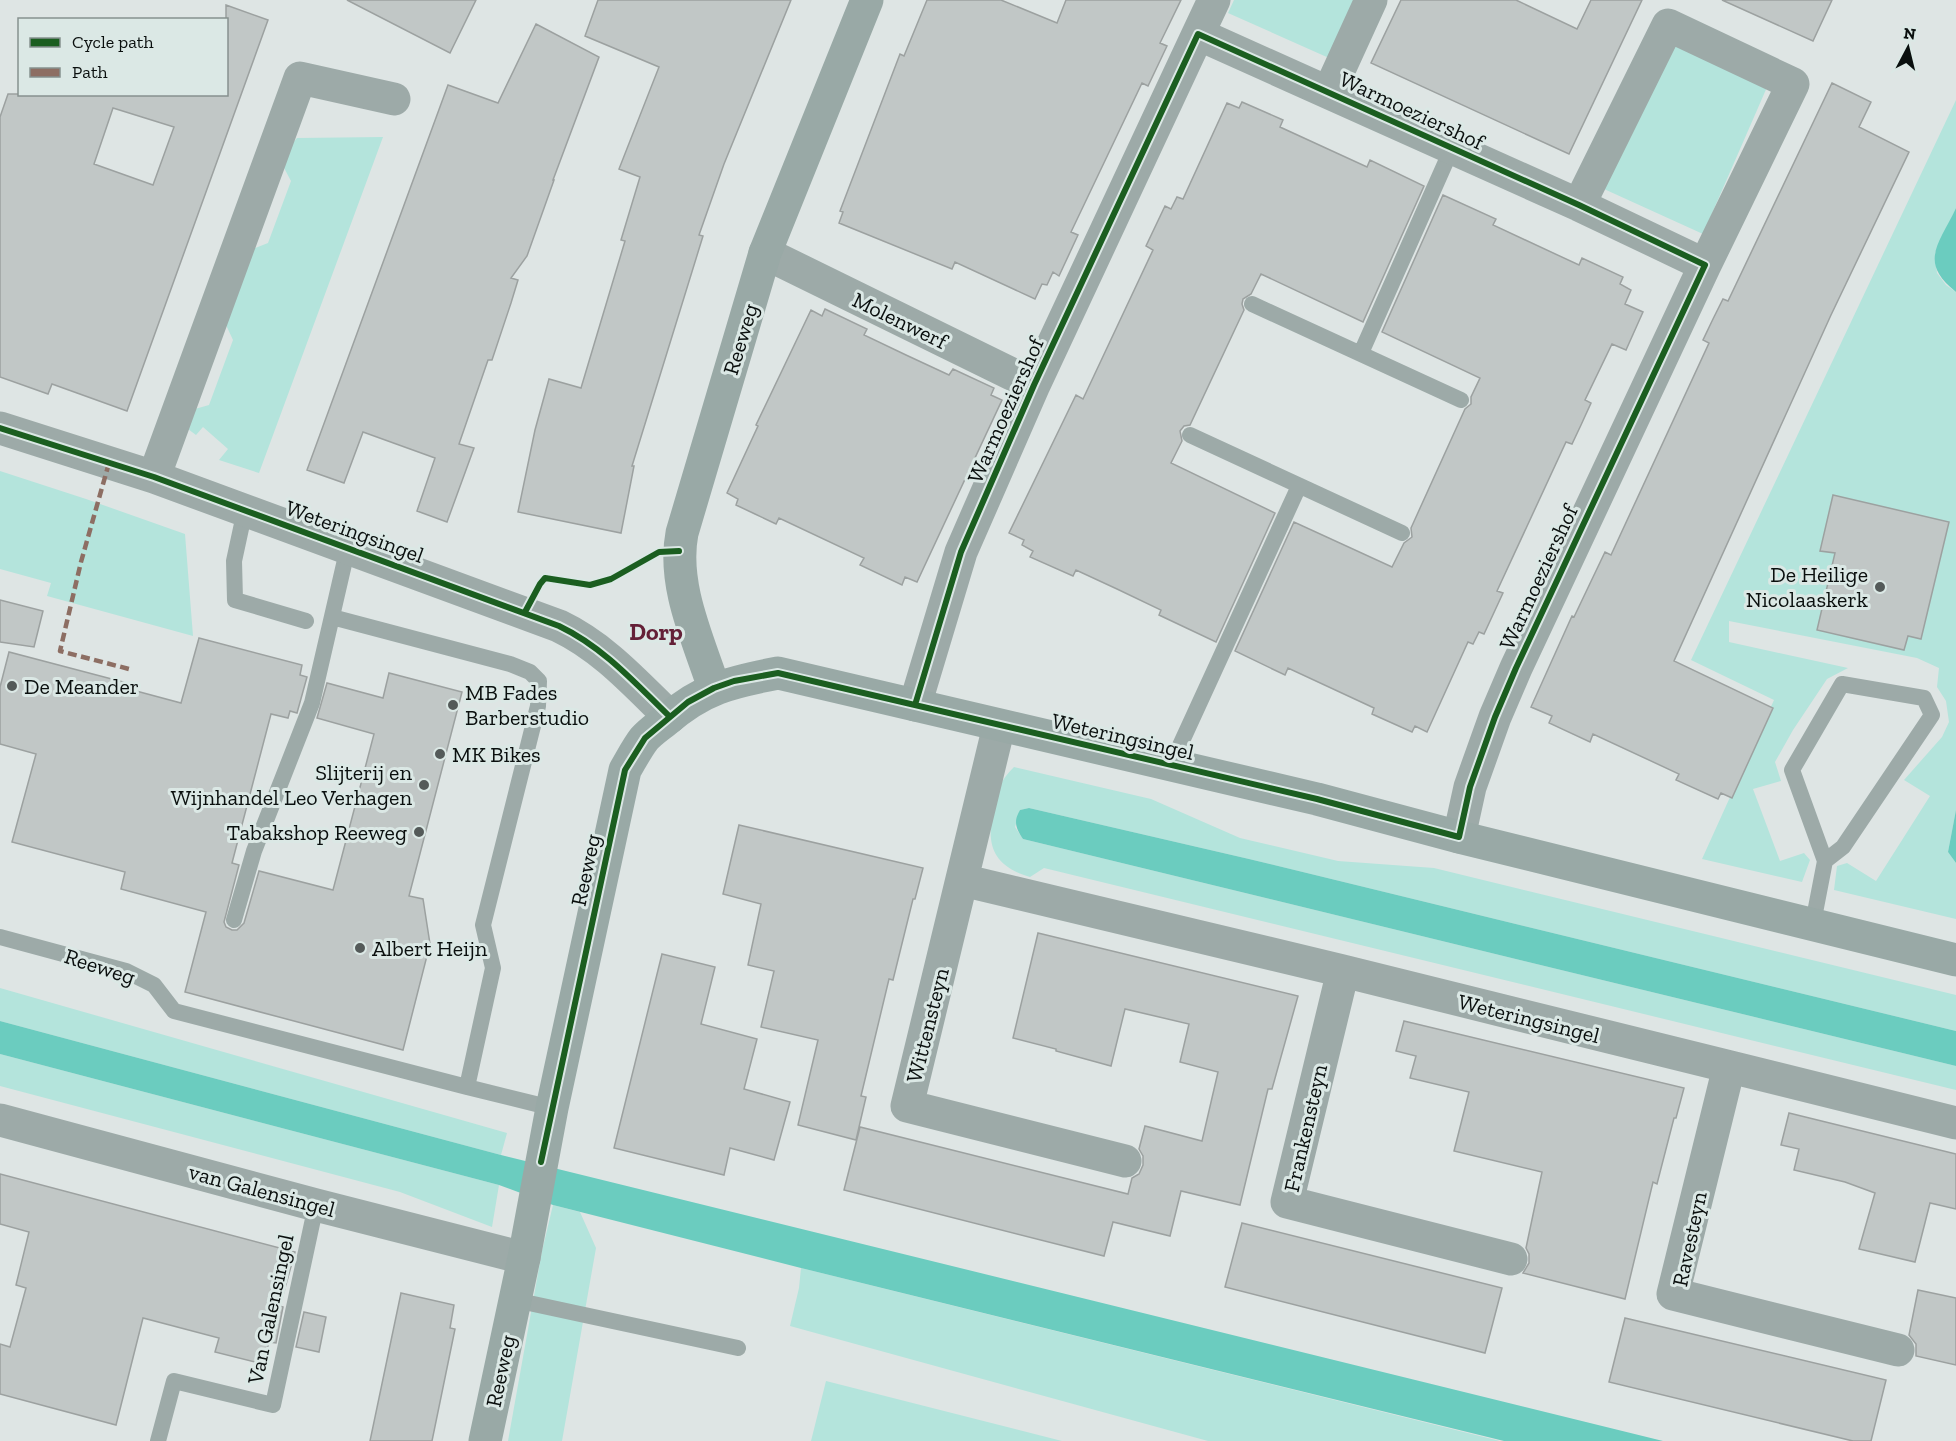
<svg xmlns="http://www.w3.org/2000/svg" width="1956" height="1441" viewBox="0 0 1956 1441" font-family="'Zilla Slab',serif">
<rect width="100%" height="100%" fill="#dee5e4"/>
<path fill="#b4e4dc" d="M 1234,0 L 1355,0 L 1329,58 L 1228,13 Z
M 1675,35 L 1771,78 L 1703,234 L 1604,189 Z
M 1956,100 L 1956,208 L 1935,253 L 1937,273 L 1946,285 L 1956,292 L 1956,810 L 1948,852 L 1956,863 L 1956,919 L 1834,890 L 1837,866 L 1847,863 L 1876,881 L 1930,796 L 1904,780 L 1942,737 L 1949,722 L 1946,701 L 1937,687 L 1939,668 L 1917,658 L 1729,621 L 1729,642 L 1848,668 L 1827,679 L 1793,730 L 1775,762 L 1781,781 L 1753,789 L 1780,861 L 1804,853 L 1810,860 L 1802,882 L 1702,859 L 1774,700 L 1691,660 Z
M 383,137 L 259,473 L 219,460 L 228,449 L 203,427 L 196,435 L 188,429 L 195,409 L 209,405 L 233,340 L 226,325 L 253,249 L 268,243 L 291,181 L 283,166 L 292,144 L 297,138 Z
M 0,471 L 86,499 L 185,534 L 193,636 L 47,596 L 51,583 L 0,569 Z
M 1014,767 L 1151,799 L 1240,838 L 1338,861 L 1434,868 L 1956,995 L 1956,1031 L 1249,859 L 1029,808 L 1020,810 L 1015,827 L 1023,839 L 1956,1066 L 1956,1090 L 1044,868 L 1030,877 C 993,866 985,845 994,808 C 999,788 999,782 1014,767 Z
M 0,988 L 507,1133 L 501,1155 L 0,1021 Z
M 0,1054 L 499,1185 L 492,1227 L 400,1192 L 0,1086 Z
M 553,1205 L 580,1212 L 596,1248 L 562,1441 L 508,1441 L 542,1251 Z
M 801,1268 L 1500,1441 L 1208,1441 L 790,1326 L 799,1288 Z
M 826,1381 L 1062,1441 L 811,1441 Z"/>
<path fill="#6bccbf" d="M 1956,208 L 1956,292 C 1918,262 1939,244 1956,208 Z
M 1029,808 L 1249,859 L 1956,1031 L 1956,1066 L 1023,839 C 1016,828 1013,822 1020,810 Z
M 1956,810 L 1956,863 L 1948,852 Z
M 0,1021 L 501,1155 L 1663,1441 L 1504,1441 L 801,1268 L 553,1205 L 499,1185 L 0,1054 Z"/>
<path fill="#c1c7c6" stroke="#9ca1a0" stroke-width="1.5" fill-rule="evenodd" d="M 347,0 L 476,0 L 450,53 Z
M 598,0 L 791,0 L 724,164 L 699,235 L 703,236 L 632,466 L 634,466 L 621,533 L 518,512 L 535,430 L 549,379 L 581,388 L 625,241 L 621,240 L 640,177 L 619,169 L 659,67 L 585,36 Z
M 927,0 L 1001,0 L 1057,23 L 1066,0 L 1181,0 L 1160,43 L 1167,46 L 1158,65 L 1148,86 L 1142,83 L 1071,232 L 1078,235 L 1059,276 L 1053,272 L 1047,285 L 1042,284 L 1035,299 L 955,262 L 952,269 L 839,223 L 843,212 L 840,211 L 900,54 L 904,56 Z
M 1401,0 L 1516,0 L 1577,29 L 1591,0 L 1642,0 L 1569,154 L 1371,63 Z
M 1722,0 L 1832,0 L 1813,41 Z
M 226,5 L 268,20 L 127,411 L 52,384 L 48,394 L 0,377 L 0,117 L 8,94 L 226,94 ZM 113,108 L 174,127 L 153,185 L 94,164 Z
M 536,24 L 599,57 L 553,180 L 554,180 L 527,256 L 511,278 L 518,280 L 511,303 L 492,360 L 488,360 L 459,444 L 474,448 L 447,522 L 417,511 L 435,458 L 363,432 L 344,483 L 307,470 L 448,85 L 498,103 Z
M 1832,83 L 1871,102 L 1859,127 L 1909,152 L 1831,315 L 1674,661 L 1773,708 L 1732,798 L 1721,793 L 1718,799 L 1676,780 L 1679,774 L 1593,734 L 1590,742 L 1549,723 L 1552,716 L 1531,707 L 1572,616 L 1574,617 L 1605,552 L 1611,555 L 1709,343 L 1703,340 L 1713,319 L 1723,299 L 1728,301 Z
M 1242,102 L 1283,120 L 1280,127 L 1367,167 L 1370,160 L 1424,186 L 1363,322 L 1261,274 L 1251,294 L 1243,299 L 1242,304 L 1244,310 L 1190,425 L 1184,426 L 1180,431 L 1182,441 L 1171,463 L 1275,513 L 1216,642 L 1159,615 L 1161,610 L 1117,589 L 1076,570 L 1073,576 L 1030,557 L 1033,551 L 1022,545 L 1024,540 L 1009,533 L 1076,395 L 1083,399 L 1153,250 L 1146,246 L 1165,206 L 1171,209 L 1177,197 L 1183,199 L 1227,103 L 1239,108 Z
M 1443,195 L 1496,219 L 1493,225 L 1579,265 L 1582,258 L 1623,277 L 1620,284 L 1631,290 L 1625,304 L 1643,312 L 1626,350 L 1612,344 L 1585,400 L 1591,403 L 1581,425 L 1572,444 L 1566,442 L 1497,591 L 1503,593 L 1484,634 L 1479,632 L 1473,644 L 1468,642 L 1427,732 L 1415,726 L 1412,732 L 1372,714 L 1374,708 L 1288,668 L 1285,675 L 1235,651 L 1294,522 L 1392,567 L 1404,543 L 1412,537 L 1411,528 L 1465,409 L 1471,404 L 1471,397 L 1480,378 L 1382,332 Z
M 825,309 L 867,329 L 864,335 L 906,355 L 949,375 L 953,369 L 994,388 L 991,395 L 1002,400 L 917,582 L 905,577 L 902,585 L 860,565 L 864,558 L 779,518 L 776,524 L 755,514 L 736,505 L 738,499 L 727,493 L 758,426 L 756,425 L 811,310 L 822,316 Z
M 1833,495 L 1949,522 L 1921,639 L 1908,636 L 1904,650 L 1817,630 L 1835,553 L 1820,551 Z
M 0,600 L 43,611 L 34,647 L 0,642 Z
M 199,638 L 302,665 L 300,675 L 307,677 L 297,713 L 290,711 L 288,718 L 271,714 L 232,863 L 239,865 L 224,922 L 226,927 L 232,930 L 237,930 L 244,923 L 259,871 L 333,890 L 374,734 L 317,718 L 327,683 L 383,698 L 389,673 L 462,692 L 409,896 L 423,899 L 430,944 L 403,1050 L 185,992 L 206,912 L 121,889 L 125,872 L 12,842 L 36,754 L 0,744 L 0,687 L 9,652 L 127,683 L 125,688 L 181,703 Z
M 739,825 L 923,868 L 915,899 L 913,899 L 893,980 L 889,979 L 861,1096 L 866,1097 L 856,1140 L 798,1125 L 818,1040 L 761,1027 L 774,971 L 748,965 L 761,904 L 723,894 Z
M 1038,933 L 1298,996 L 1272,1089 L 1268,1089 L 1240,1205 L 1181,1191 L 1170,1236 L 1113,1222 L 1104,1256 L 844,1190 L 860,1127 L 1128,1194 L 1132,1178 L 1139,1174 L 1143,1165 L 1143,1156 L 1139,1149 L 1145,1126 L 1202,1141 L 1218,1072 L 1180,1062 L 1189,1024 L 1125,1009 L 1111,1066 L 1056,1051 L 1056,1049 L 1013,1038 Z
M 662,954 L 715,967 L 701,1024 L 757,1039 L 744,1089 L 790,1102 L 774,1160 L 730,1148 L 724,1175 L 614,1148 Z
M 1404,1021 L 1684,1088 L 1676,1118 L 1674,1118 L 1657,1184 L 1653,1182 L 1625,1299 L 1523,1273 L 1529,1263 L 1529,1254 L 1526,1248 L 1542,1172 L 1454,1151 L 1469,1092 L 1410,1078 L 1416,1056 L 1396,1051 Z
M 1789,1113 L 1956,1154 L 1956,1209 L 1930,1203 L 1915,1262 L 1859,1249 L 1875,1193 L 1845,1182 L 1794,1170 L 1799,1149 L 1781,1145 Z
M 0,1174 L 295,1252 L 280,1306 L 283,1307 L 276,1343 L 269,1342 L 263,1364 L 215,1352 L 219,1338 L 143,1318 L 116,1425 L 0,1394 L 0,1344 L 10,1347 L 26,1288 L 16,1285 L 29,1232 L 0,1224 Z
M 1242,1223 L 1502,1288 L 1485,1353 L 1225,1287 Z
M 1918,1290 L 1956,1298 L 1956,1365 L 1916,1356 L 1916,1344 L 1909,1335 Z
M 401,1293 L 454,1305 L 450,1328 L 455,1329 L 432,1441 L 370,1441 Z
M 304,1312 L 326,1317 L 319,1352 L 296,1347 Z
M 1625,1318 L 1886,1380 L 1871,1441 L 1853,1441 L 1609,1382 Z"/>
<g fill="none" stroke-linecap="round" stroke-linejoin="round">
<path stroke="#9daaa8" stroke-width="16" d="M 1252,304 L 1461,400
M 1361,353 L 1452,148
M 1190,435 L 1402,533
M 245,510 L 234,561 L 235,600 L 306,621
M 332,617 L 510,664 L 530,672 L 539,681 L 538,706 L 483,925 L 493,968 L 467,1087 L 552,1108
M 1171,765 L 1299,486
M 234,920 L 254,851 L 312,703 L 348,547
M 1813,923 L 1825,861 L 1792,770 L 1842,684 L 1924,698 L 1932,715 L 1843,847 L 1825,861
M 0,937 L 126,971 L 154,985 L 174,1011 L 467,1087
M 515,1300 L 738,1348
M 158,1441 L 174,1381 L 273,1405 L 316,1205"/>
<path stroke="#9daaa8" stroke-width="33" d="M 1198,34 L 1214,0
M 1329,92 L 1371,0
M 1579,205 L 1668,25 L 1793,84 L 1705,265
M 765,253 L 1034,385
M 0,428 L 154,477 L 559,626 C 603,647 635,683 670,717
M 154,477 L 300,78 L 394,99
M 915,705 L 961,552 L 1034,385 L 1198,34 L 1579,205 L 1705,265 L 1516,668 L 1495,717 L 1470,787 L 1459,837
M 999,726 L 907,1106 L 1125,1161
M 962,880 L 1343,971 L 1956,1123
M 1343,971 L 1287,1202 L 1511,1259
M 1729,1067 L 1673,1294 L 1898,1350
M 0,1120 L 316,1205 L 524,1258"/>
<path stroke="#99a9a6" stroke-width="33" d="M 714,688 C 698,639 672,585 682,533 L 765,253 L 867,0
M 485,1441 L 524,1258 L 552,1108 L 625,770 C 631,760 637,748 644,739 C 650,732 659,726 665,721 C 703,688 731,682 778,673 L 1317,799 L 1459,837 L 1956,960"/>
<path stroke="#8d6e63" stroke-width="4.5" stroke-dasharray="9 4.5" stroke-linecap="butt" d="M 109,463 L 81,562 L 60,651 L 129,669"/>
<defs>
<path id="cycleway" d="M 0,428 L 154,477 L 559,626 C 603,647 635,683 670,717
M 525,612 L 540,584 L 545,578 L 590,585 L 611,579 L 659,552 L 679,551
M 541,1162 L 625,770 L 645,738 L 688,702 L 714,688 L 734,681 L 778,673 L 1317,799 L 1459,837 L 1470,787 L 1495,717 L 1516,668 L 1705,265 L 1579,205 L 1198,34 L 1034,385 L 961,552 L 915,705"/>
</defs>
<use href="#cycleway" stroke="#dbe8e5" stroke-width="10"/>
<use href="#cycleway" stroke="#1b5e20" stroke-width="6"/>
</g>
<g fill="#545a59" stroke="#dbe8e5" stroke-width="2">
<circle cx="1880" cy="587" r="6"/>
<circle cx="12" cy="686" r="6"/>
<circle cx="453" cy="705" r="6"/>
<circle cx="440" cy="754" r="6"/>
<circle cx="424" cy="785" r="6"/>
<circle cx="419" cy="832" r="6"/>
<circle cx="360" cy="948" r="6"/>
</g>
<g text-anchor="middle" stroke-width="6" stroke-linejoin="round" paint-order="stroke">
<g font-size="22" fill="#0a0f0e" stroke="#dbe8e5">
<text transform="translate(1412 110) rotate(25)" y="8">Warmoeziershof</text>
<text transform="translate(900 320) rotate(26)" y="8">Molenwerf</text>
<text transform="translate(740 339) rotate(-73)" y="8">Reeweg</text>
<text transform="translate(1005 410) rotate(-66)" y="8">Warmoeziershof</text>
<text transform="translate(355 531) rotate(20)" y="8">Weteringsingel</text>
<text transform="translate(1538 577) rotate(-65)" y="8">Warmoeziershof</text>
<text transform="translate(1123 736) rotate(13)" y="8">Weteringsingel</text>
<text transform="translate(585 870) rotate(-78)" y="8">Reeweg</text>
<text transform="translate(100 966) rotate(18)" y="8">Reeweg</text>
<text transform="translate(1529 1018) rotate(14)" y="8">Weteringsingel</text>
<text transform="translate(927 1025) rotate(-76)" y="8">Wittensteyn</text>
<text transform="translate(1305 1128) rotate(-77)" y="8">Frankensteyn</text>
<text transform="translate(262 1190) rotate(15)" y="8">van Galensingel</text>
<text transform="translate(1689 1239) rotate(-78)" y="8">Ravesteyn</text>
<text transform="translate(270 1309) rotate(-78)" y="8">Van Galensingel</text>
<text transform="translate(500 1371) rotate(-78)" y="8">Reeweg</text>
</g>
<g font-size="22" fill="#0a0f0e" stroke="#dbe8e5" text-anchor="start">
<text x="1868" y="582" text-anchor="end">De Heilige<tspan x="1868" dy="25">Nicolaaskerk</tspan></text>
<text x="24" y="694">De Meander</text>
<text x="465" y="700">MB Fades<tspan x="465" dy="25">Barberstudio</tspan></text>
<text x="452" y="762">MK Bikes</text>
<text x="412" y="780" text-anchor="end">Slijterij en<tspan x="412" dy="25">Wijnhandel Leo Verhagen</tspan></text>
<text x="407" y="840" text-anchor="end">Tabakshop Reeweg</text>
<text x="372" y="956">Albert Heijn</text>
</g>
<g font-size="24" font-weight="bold" fill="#642037" stroke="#dbe8e5">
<text x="656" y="640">Dorp</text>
</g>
</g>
<rect x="18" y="18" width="210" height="78" fill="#dbe8e5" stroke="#87918f" stroke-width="1.5"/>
<rect x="30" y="38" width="30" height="9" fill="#1b5e20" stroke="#87918f" stroke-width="1.5"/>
<text x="72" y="48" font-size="18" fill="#0a0f0e">Cycle path</text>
<rect x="30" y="68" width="30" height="9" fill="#8d6e63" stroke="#87918f" stroke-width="1.5"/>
<text x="72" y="78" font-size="18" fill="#0a0f0e">Path</text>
<g transform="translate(1908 48) rotate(7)" stroke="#dbe8e5" stroke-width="4.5" paint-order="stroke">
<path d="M0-4.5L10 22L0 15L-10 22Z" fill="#0a0f0e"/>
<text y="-9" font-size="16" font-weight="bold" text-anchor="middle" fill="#0a0f0e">N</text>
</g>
</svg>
